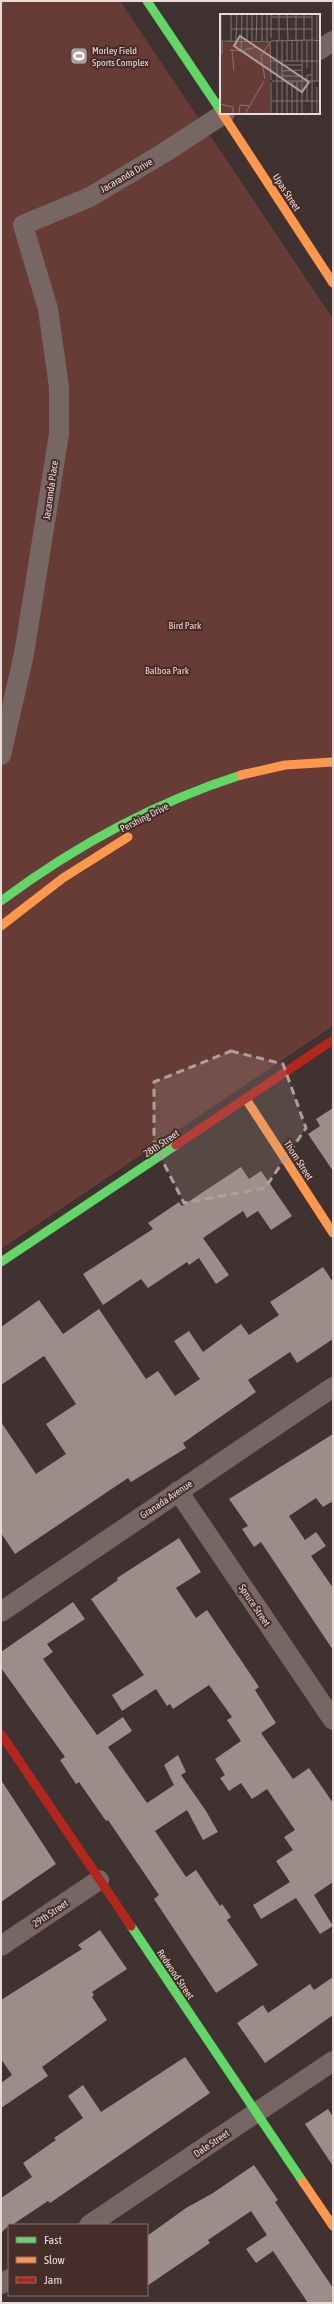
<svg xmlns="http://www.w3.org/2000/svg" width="334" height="2304" viewBox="0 0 334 2304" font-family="'Asap Condensed',sans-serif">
<rect width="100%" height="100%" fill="#3f3230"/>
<path fill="#673c36" d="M 1,1 L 120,1 L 333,319 L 333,1026 L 1,1249 Z"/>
<path fill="#9d8d8a" d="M 333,1108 L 333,1171 L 308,1134 L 320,1126 L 316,1119 Z
M 241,1167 L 249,1179 L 261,1171 L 292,1216 L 271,1230 L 258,1211 L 247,1218 L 243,1211 L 203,1238 L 229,1275 L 216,1284 L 199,1258 L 189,1265 L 187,1262 L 148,1288 L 141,1279 L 103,1305 L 83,1274 L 153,1229 L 148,1223 L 179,1202 L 182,1206 Z
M 323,1267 L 333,1282 L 333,1339 L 297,1363 L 290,1352 L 248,1380 L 256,1392 L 183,1443 L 186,1448 L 131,1482 L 128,1478 L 15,1554 L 1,1533 L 1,1422 L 36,1474 L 66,1454 L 46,1424 L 76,1404 L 44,1356 L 1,1385 L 1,1327 L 39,1300 L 63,1334 L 99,1309 L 146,1379 L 158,1371 L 175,1396 L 200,1379 L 174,1341 L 189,1331 L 203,1352 L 241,1324 L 249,1335 L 279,1315 L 270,1302 Z
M 333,1434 L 333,1501 L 323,1507 L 316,1498 L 289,1516 L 305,1540 L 316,1532 L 326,1546 L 311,1556 L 333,1588 L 333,1650 L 261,1542 L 254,1547 L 242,1529 L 248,1526 L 229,1499 Z
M 179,1538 L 201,1572 L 176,1588 L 196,1618 L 207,1610 L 259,1687 L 255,1690 L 276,1723 L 261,1733 L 293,1779 L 309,1768 L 333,1803 L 333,1882 L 314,1895 L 333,1926 L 320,1934 L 296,1898 L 261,1919 L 253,1905 L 290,1882 L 276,1861 L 293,1850 L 284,1837 L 295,1830 L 267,1789 L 252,1799 L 241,1783 L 229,1791 L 220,1778 L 225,1775 L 215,1759 L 241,1741 L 227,1720 L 232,1717 L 209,1685 L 173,1709 L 170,1704 L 167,1706 L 156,1689 L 122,1711 L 112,1695 L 144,1675 L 91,1599 L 118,1580 L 117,1578 Z
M 73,1602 L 85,1619 L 47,1644 L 53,1652 L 43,1659 L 97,1735 L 123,1717 L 132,1731 L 108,1747 L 147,1803 L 174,1785 L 164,1765 L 178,1755 L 186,1772 L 181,1775 L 206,1811 L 218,1832 L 203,1840 L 187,1810 L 155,1831 L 186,1877 L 196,1870 L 220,1906 L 222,1904 L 231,1917 L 227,1920 L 258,1965 L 216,1993 L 154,1899 L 159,1895 L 108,1820 L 106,1821 L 79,1782 L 76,1784 L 60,1760 L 65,1757 L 1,1668 L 1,1652 Z
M 1,1780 L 56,1864 L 1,1902 Z
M 100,1930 L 127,1969 L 92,1992 L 94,1995 L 92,1997 L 107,2020 L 42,2067 L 48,2076 L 1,2108 L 1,2083 L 12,2075 L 1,2059 L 1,2000 L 82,1949 L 78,1945 Z
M 333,1977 L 333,2015 L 265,2063 L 237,2023 L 263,2005 L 268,2013 L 310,1984 L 314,1990 Z
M 185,2057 L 210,2093 L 50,2203 L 48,2201 L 12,2225 L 9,2225 L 1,2233 L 1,2198 L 32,2177 L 23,2163 L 56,2140 L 54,2138 L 83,2118 L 68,2096 L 83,2085 L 101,2112 Z
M 328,2109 L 333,2117 L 333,2166 L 305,2124 Z
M 254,2165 L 278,2200 L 275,2202 L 333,2288 L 333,2303 L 308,2303 L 273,2251 L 256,2263 L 246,2249 L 267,2235 L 251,2211 L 208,2240 L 210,2243 L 147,2286 L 147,2236 L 186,2208 L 213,2193 Z"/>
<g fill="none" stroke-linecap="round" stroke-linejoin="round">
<path stroke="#766765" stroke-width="20" d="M 319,50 L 333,41
M 1,755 L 24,654 L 59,434 L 59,387 L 48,309 L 23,225 L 90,197 L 162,154 L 225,113
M 178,1491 L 333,1720
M 1,1612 L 333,1387
M 1,1946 L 99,1880
M 89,2225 L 333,2061
M 1,2284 L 9,2279"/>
<path stroke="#63d668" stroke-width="9" d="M 147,1 L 221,111
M 1,901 C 75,846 153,803 241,775
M 1,1262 L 176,1145
M 131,1926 L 303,2182"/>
<path stroke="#ff974d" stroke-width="9" d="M 222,113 L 333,283
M 241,775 L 285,765 L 333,762
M 1,926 L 63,878 L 128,837
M 246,1099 L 333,1233
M 303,2182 L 333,2226"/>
<path stroke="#b3261e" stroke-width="9" d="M 176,1145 L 333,1040
M 1,1734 L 131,1926"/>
</g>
<path fill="#ae9f9d" fill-opacity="0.2" stroke="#ae9f9d" stroke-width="3" stroke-dasharray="8 5" stroke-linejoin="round" d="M 231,1051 L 283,1064 L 306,1128 L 265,1188 L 184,1203 L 154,1144 L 154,1082 Z"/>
<defs>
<symbol id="stadium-square" viewBox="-11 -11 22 22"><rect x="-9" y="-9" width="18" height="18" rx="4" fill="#ae9f9d" stroke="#452d2a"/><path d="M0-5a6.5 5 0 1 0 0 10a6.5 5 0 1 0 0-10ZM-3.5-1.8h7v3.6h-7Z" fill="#fff"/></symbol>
</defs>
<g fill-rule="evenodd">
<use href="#stadium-square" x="69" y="46" width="20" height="20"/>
</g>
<g text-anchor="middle" stroke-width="4" stroke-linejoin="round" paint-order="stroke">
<g font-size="10" fill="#eadad8" stroke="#452d2a" text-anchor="start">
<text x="92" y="54">Morley Field<tspan x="92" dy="12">Sports Complex</tspan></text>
</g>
<g font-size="10" fill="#eadad8" stroke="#452d2a">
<text transform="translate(126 175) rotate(-30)" y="4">Jacaranda Drive</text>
<text transform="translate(287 192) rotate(57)" y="4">Upas Street</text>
<text transform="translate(50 490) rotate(-82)" y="4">Jacaranda Place</text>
<text transform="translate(144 817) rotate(-27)" y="4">Pershing Drive</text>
<text transform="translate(161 1143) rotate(-34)" y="4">28th Street</text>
<text transform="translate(299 1160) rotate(57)" y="4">Thorn Street</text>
<text transform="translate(166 1499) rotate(-34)" y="4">Granada Avenue</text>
<text transform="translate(255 1605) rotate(56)" y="4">Spruce Street</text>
<text transform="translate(50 1913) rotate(-34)" y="4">29th Street</text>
<text transform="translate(176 1974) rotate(56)" y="4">Redwood Street</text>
<text transform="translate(211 2143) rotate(-34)" y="4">Dale Street</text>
</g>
<g font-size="10" fill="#f3cec8" stroke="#452d2a">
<text x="185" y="629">Bird Park</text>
<text x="167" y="674">Balboa Park</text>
</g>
</g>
<g transform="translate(220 14)">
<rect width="100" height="100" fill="#3f3230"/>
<path d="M 0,28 L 50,29 L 50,100 L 0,100 Z" fill="#673c36"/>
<path fill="none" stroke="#837573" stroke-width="1" d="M 27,0 L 27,28M 51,0 L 51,24M 67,0 L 68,26M 84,0 L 84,26M 92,0 L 92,26 L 100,27M 51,3 L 92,3M 11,15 L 92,15M 59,26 L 59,0M 62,26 L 62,100M 72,26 L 72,47M 76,26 L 76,0M 0,27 L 50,28 L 51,66M 1,27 L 2,28 L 2,40 L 0,40 ZM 1,27 L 1,0M 11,27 L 11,0M 16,27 L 17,0M 36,27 L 37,0M 77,27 L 77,47M 32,28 L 32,0M 42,28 L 42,0M 47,28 L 47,0M 10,36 L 24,37 L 40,50M 12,36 L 14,57M 21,36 L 22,0M 24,36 L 37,33M 51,47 L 100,47M 67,47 L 67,27M 62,51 L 82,51M 87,54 L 87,27M 62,57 L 82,56M 62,62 L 82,62M 45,65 L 41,42 L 51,27 L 92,26 L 92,100M 52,67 L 100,67M 97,67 L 97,0M 51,87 L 100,87M 87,87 L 87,61 L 92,61M 0,90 L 13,93 L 13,100M 19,100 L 20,91 L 29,92M 25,100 L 44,67M 51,100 L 51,68M 57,100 L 57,26M 67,100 L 67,67M 72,100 L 72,67M 77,100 L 77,67M 82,100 L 82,26M 97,100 L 97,73"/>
<path fill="#ae9f9d" fill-opacity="0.15" stroke="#ae9f9d" stroke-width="2" d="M 20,22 L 89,68 L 82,78 L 14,32 Z"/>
<rect width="100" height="100" fill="none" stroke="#eadad8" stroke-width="2"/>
</g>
<rect width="334" height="2304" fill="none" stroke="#eadad8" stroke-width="4"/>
<rect x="8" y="2224" width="140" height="72" fill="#452d2a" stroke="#877270"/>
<rect x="16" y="2237" width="20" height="6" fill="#63d668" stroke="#877270"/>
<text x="44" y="2244" font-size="12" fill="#eadad8">Fast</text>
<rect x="16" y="2257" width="20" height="6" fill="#ff974d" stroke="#877270"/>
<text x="44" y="2264" font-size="12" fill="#eadad8">Slow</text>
<rect x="16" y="2277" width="20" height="6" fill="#b3261e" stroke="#877270"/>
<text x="44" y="2284" font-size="12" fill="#eadad8">Jam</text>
</svg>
